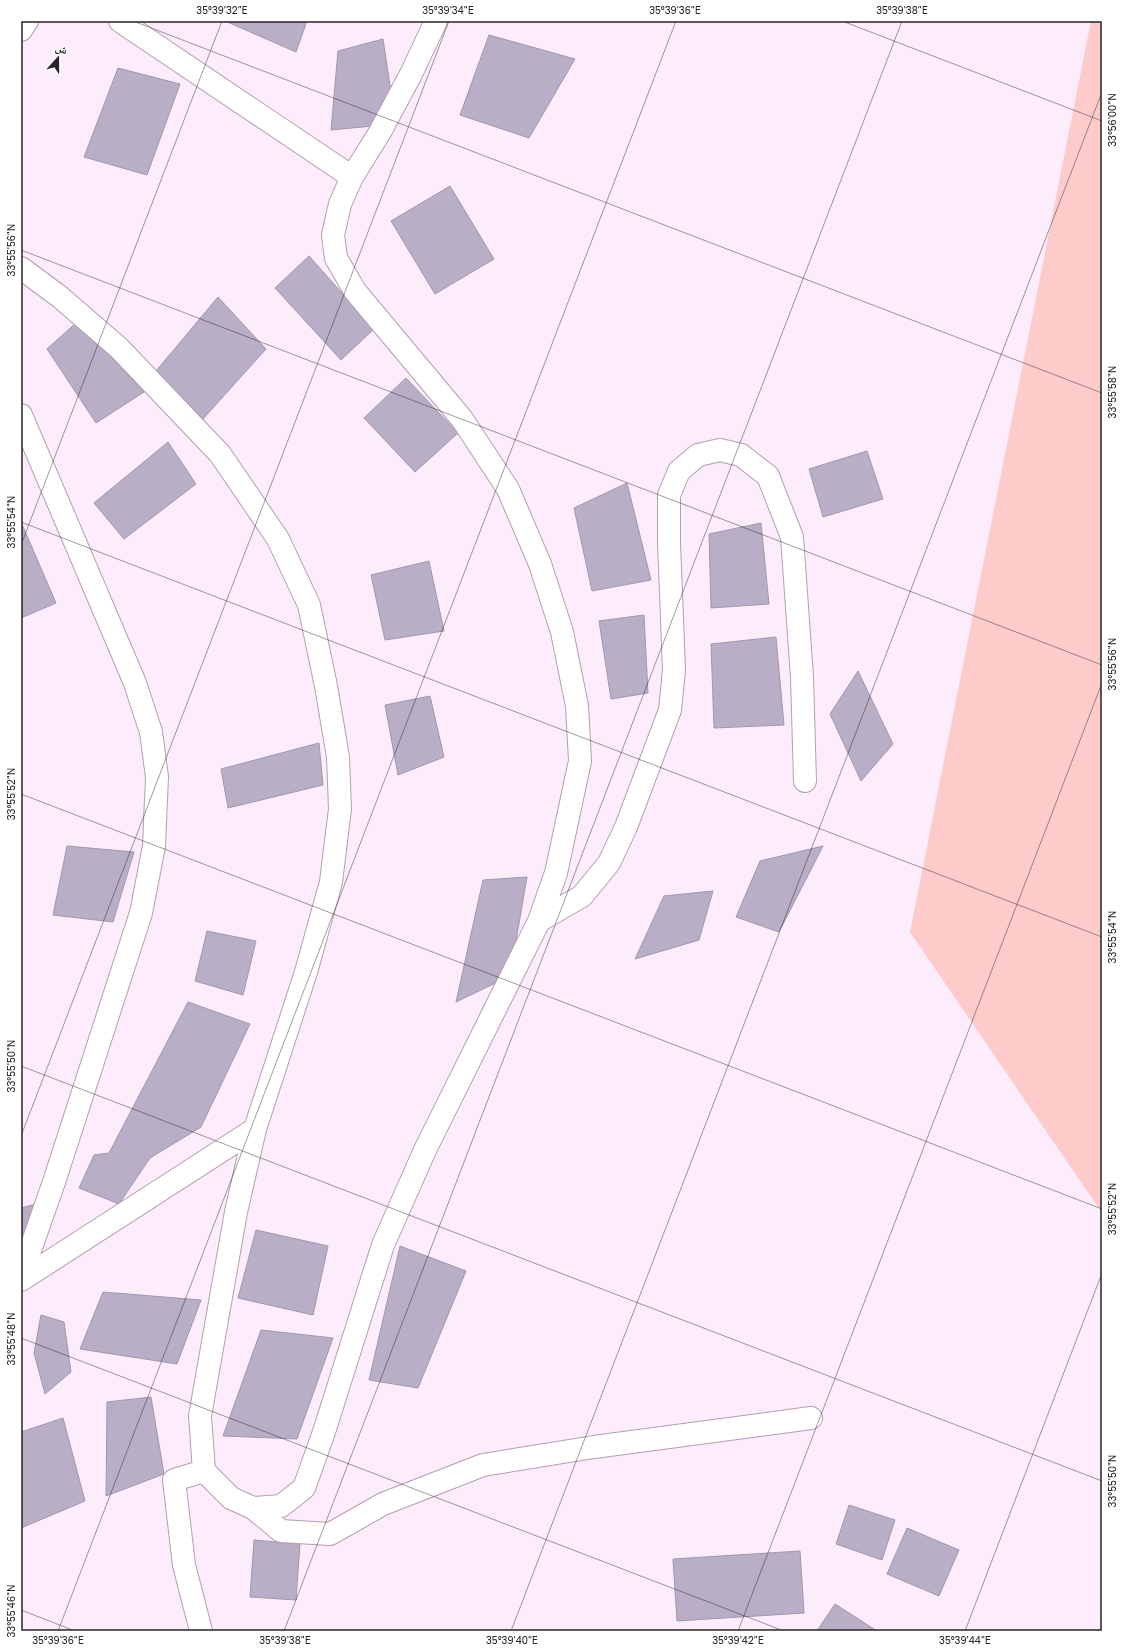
<svg xmlns="http://www.w3.org/2000/svg" width="1123" height="1652" viewBox="0 0 1123 1652" font-family="'Golos Text','Noto Naskh Arabic',sans-serif">
<rect width="100%" height="100%" fill="#fdecfb"/>
<path fill="#fccbca" d="M 1091,21 L 1102,21 L 1102,1213 L 910,932 Z"/>
<path fill="#b8aec5" stroke="#a197ae" d="M 225,21 L 307,21 L 296,52 Z
M 489,35 L 575,59 L 529,138 L 460,115 Z
M 383,39 L 391,92 L 373,126 L 331,130 L 338,51 Z
M 118,68 L 180,84 L 147,175 L 84,157 Z
M 450,186 L 494,259 L 435,294 L 391,221 Z
M 309,256 L 374,329 L 341,360 L 275,288 Z
M 218,297 L 266,349 L 203,419 L 156,371 Z
M 78,321 L 144,392 L 96,423 L 47,349 Z
M 406,378 L 458,433 L 415,472 L 364,418 Z
M 168,442 L 196,484 L 124,539 L 94,503 Z
M 867,451 L 883,499 L 823,517 L 809,469 Z
M 627,483 L 651,580 L 592,591 L 574,508 Z
M 21,522 L 56,603 L 21,618 Z
M 761,523 L 769,604 L 711,608 L 709,534 Z
M 429,561 L 444,631 L 385,640 L 371,575 Z
M 644,615 L 648,693 L 611,699 L 599,621 Z
M 776,637 L 784,725 L 714,728 L 711,644 Z
M 858,671 L 893,744 L 861,781 L 830,714 Z
M 430,696 L 444,757 L 398,775 L 385,705 Z
M 319,743 L 323,785 L 228,808 L 221,769 Z
M 67,846 L 134,852 L 113,922 L 53,915 Z
M 823,846 L 779,932 L 736,917 L 760,861 Z
M 527,877 L 510,976 L 456,1002 L 483,880 Z
M 713,891 L 699,940 L 635,959 L 664,896 Z
M 207,931 L 256,941 L 243,995 L 195,981 Z
M 188,1002 L 250,1024 L 201,1127 L 150,1158 L 119,1204 L 79,1188 L 94,1155 L 109,1153 Z
M 36,1204 L 30,1237 L 21,1239 L 21,1208 Z
M 256,1230 L 328,1246 L 313,1315 L 238,1298 Z
M 400,1246 L 466,1271 L 418,1388 L 369,1380 Z
M 103,1292 L 201,1300 L 177,1364 L 80,1349 Z
M 41,1315 L 64,1322 L 71,1372 L 45,1394 L 34,1353 Z
M 261,1330 L 333,1338 L 297,1439 L 223,1436 Z
M 151,1397 L 164,1474 L 106,1496 L 107,1402 Z
M 63,1418 L 85,1501 L 21,1528 L 21,1432 Z
M 849,1505 L 895,1520 L 882,1560 L 836,1544 Z
M 907,1528 L 959,1550 L 939,1596 L 887,1574 Z
M 254,1540 L 300,1544 L 296,1600 L 250,1597 Z
M 800,1551 L 804,1613 L 677,1621 L 673,1559 Z
M 835,1604 L 877,1631 L 817,1631 Z"/>
<g fill="none" stroke-linecap="round" stroke-linejoin="round">
<defs>
<path id="minor" d="M 120,21 L 352,177
M 21,268 L 60,297 L 119,348 L 220,454 L 278,539 L 309,605 L 326,686 L 338,757 L 340,809 L 331,882 L 306,972 L 255,1129 L 236,1212 L 200,1416 L 204,1471 L 231,1498 L 253,1508 L 281,1506 L 304,1488 L 324,1432 L 383,1245 L 425,1150 L 539,921 L 556,873 L 580,761 L 577,706 L 562,632 L 540,564 L 508,489 L 462,419 L 355,291 L 336,258 L 333,235 L 340,204 L 352,177 L 380,132 L 411,74 L 436,21
M 539,921 L 582,896 L 609,863 L 626,827 L 670,710 L 674,670 L 669,543 L 669,495 L 679,471 L 698,455 L 720,450 L 741,455 L 768,476 L 792,537 L 802,677 L 805,781
M 21,1280 L 255,1129
M 253,1508 L 281,1531 L 330,1534 L 383,1504 L 483,1465 L 594,1447 L 811,1418
M 201,1631 L 184,1565 L 174,1480 L 204,1471"/>
<path id="tertiary" d="M 21,30 L 27,21
M 21,415 L 135,683 L 151,732 L 157,777 L 154,846 L 141,913 L 54,1182 L 21,1276"/>
</defs>
<use href="#minor" stroke="#b39fb1" stroke-width="24"/>
<use href="#tertiary" stroke="#b39fb1" stroke-width="24"/>
<use href="#minor" stroke="#fff" stroke-width="22"/>
<use href="#tertiary" stroke="#fff" stroke-width="22"/>
</g>
<path fill="none" stroke="#2a2229" stroke-width="1" stroke-opacity="0.45" d="M 133,21 L 1102,393M 842,21 L 1102,121M 21,250 L 1102,665M 21,522 L 1102,937M 21,545 L 222,21M 21,794 L 1102,1209M 21,1066 L 1102,1481M 21,1136 L 449,21M 21,1338 L 784,1631M 21,1610 L 75,1631M 58,1631 L 676,21M 284,1631 L 902,21M 511,1631 L 1102,92M 738,1631 L 1102,683M 965,1631 L 1102,1273"/>
<rect width="1123" height="1652" fill="none" stroke="#ffffff" stroke-width="44"/>
<g transform="translate(58 58) rotate(21)" stroke="#ffffff" stroke-width="3" paint-order="stroke">
<path d="M0-3L7 15L0 10L-7 15Z" fill="#2a2229"/>
<text y="-6" font-size="11" font-weight="bold" text-anchor="middle" fill="#2a2229">ش</text>
</g>
<rect x="22" y="22" width="1079" height="1608" fill="none" stroke="#2a2229" stroke-width="1.5"/>
<g font-size="10" text-anchor="middle" fill="#2a2229">
<text x="222" y="14">35°39'32"E</text>
<text x="448" y="14">35°39'34"E</text>
<text x="675" y="14">35°39'36"E</text>
<text x="902" y="14">35°39'38"E</text>
<text transform="translate(1112 120) rotate(-90)" y="4">33°56'00"N</text>
<text transform="translate(11 250) rotate(-90)" y="4">33°55'56"N</text>
<text transform="translate(1112 392) rotate(-90)" y="4">33°55'58"N</text>
<text transform="translate(11 522) rotate(-90)" y="4">33°55'54"N</text>
<text transform="translate(1112 664) rotate(-90)" y="4">33°55'56"N</text>
<text transform="translate(11 794) rotate(-90)" y="4">33°55'52"N</text>
<text transform="translate(1112 937) rotate(-90)" y="4">33°55'54"N</text>
<text transform="translate(11 1066) rotate(-90)" y="4">33°55'50"N</text>
<text transform="translate(1112 1209) rotate(-90)" y="4">33°55'52"N</text>
<text transform="translate(11 1339) rotate(-90)" y="4">33°55'48"N</text>
<text transform="translate(1112 1481) rotate(-90)" y="4">33°55'50"N</text>
<text transform="translate(11 1611) rotate(-90)" y="4">33°55'46"N</text>
<text x="58" y="1644">35°39'36"E</text>
<text x="285" y="1644">35°39'38"E</text>
<text x="512" y="1644">35°39'40"E</text>
<text x="738" y="1644">35°39'42"E</text>
<text x="965" y="1644">35°39'44"E</text>
</g>
</svg>
